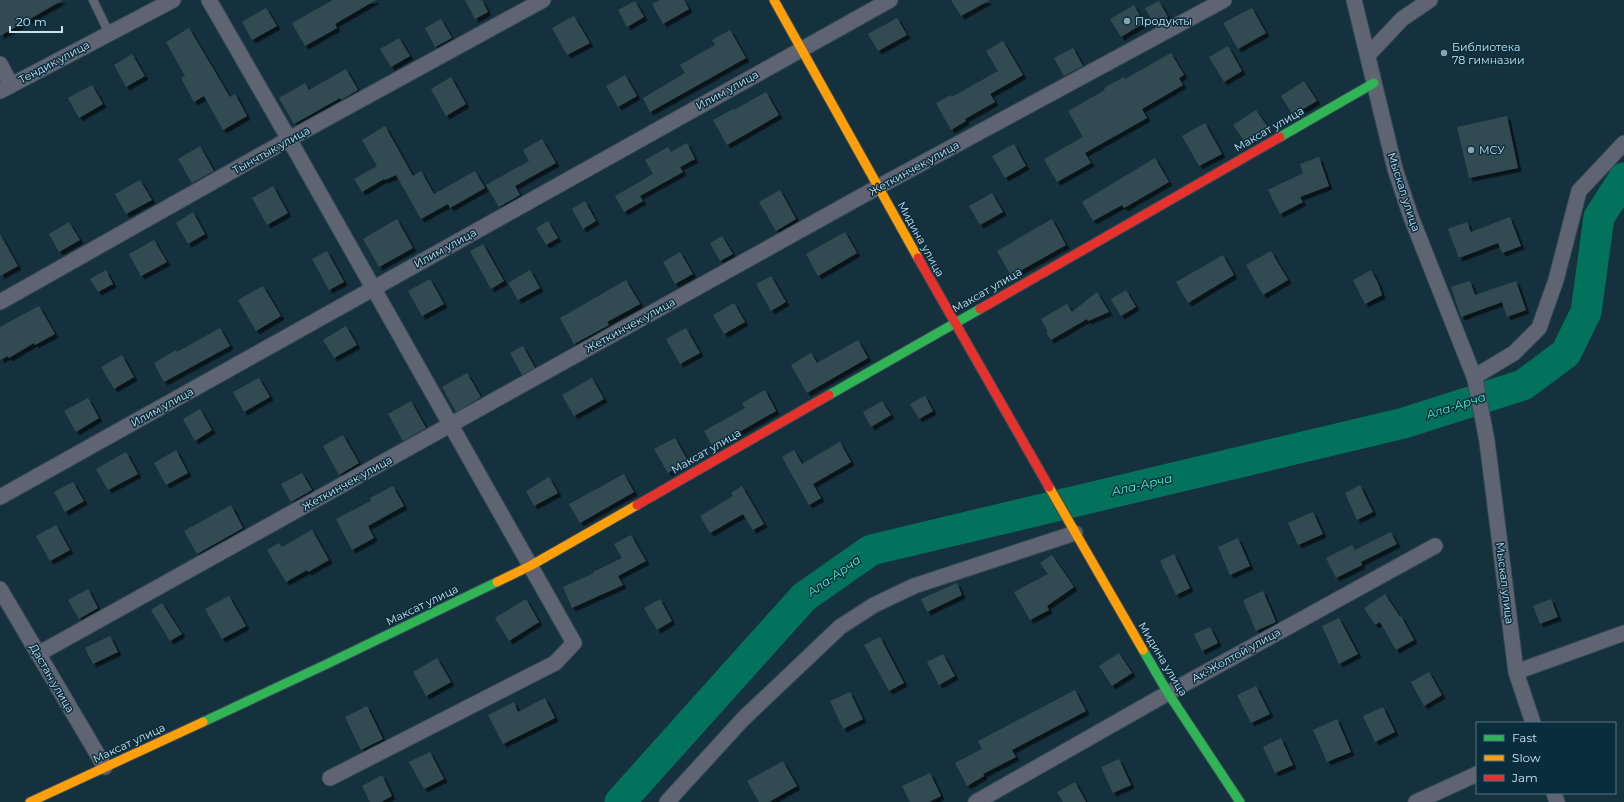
<svg xmlns="http://www.w3.org/2000/svg" width="1624" height="802" viewBox="0 0 1624 802" font-family="Montserrat,sans-serif">
<defs>
<filter id="shadow"><feDropShadow dx="3.5" dy="3.5" stdDeviation="0" flood-color="#0009"/></filter>
</defs>
<rect width="100%" height="100%" fill="#15313d"/>
<g fill="none" stroke-linecap="round" stroke-linejoin="round">
<path stroke="#03725d" stroke-width="31" d="M 620,802 L 804,597 L 871,550 L 1404,423 L 1523,385 L 1566,353 L 1586,312 L 1599,217 L 1624,178"/>
</g>
<path fill="#334c53" filter="url(#shadow)" d="M 0,0 L 63,0 L 0,36 Z
M 333,0 L 376,0 L 335,24 L 337,28 L 305,46 L 292,23 Z
M 465,0 L 482,0 L 488,12 L 475,19 Z
M 660,0 L 684,0 L 689,9 L 663,24 L 652,4 Z
M 951,0 L 990,0 L 961,16 Z
M 635,1 L 644,17 L 627,27 L 618,10 Z
M 1159,1 L 1168,17 L 1155,25 L 1145,8 Z
M 1134,5 L 1144,23 L 1121,37 L 1110,19 Z
M 266,8 L 277,26 L 252,40 L 242,22 Z
M 1252,8 L 1266,33 L 1238,49 L 1223,23 Z
M 574,16 L 590,43 L 567,55 L 552,28 Z
M 897,18 L 907,35 L 878,51 L 868,34 Z
M 441,19 L 452,38 L 435,47 L 425,28 Z
M 189,28 L 230,97 L 235,94 L 247,116 L 223,130 L 204,96 L 194,102 L 181,78 L 185,76 L 166,42 Z
M 730,30 L 746,58 L 650,112 L 643,98 L 685,73 L 680,65 L 715,45 L 712,40 Z
M 399,38 L 410,56 L 391,67 L 380,49 Z
M 1003,41 L 1023,75 L 990,94 L 995,102 L 965,119 L 966,121 L 951,130 L 936,103 L 951,95 L 952,97 L 998,71 L 986,51 Z
M 1228,46 L 1242,71 L 1224,82 L 1209,57 Z
M 1073,48 L 1083,66 L 1064,76 L 1054,58 Z
M 1171,53 L 1184,75 L 1179,78 L 1183,85 L 1142,109 L 1147,118 L 1085,153 L 1091,163 L 1057,182 L 1044,159 L 1083,137 L 1068,111 L 1105,90 L 1104,88 L 1124,77 L 1125,79 Z
M 132,54 L 145,76 L 126,87 L 114,65 Z
M 346,69 L 358,90 L 341,100 L 340,98 L 294,124 L 279,98 L 305,83 L 309,90 Z
M 625,75 L 637,96 L 618,107 L 606,86 Z
M 451,77 L 466,104 L 446,116 L 431,89 Z
M 1304,81 L 1317,101 L 1293,115 L 1281,96 Z
M 92,85 L 103,104 L 79,118 L 68,98 Z
M 766,92 L 779,115 L 727,145 L 713,120 L 733,109 L 734,110 Z
M 1256,110 L 1269,129 L 1245,142 L 1233,125 Z
M 1507,116 L 1518,168 L 1469,178 L 1457,127 Z
M 1205,123 L 1222,154 L 1199,166 L 1182,136 Z
M 385,126 L 413,176 L 421,171 L 434,194 L 475,171 L 485,188 L 450,208 L 448,204 L 421,219 L 396,175 L 385,180 L 384,179 L 362,192 L 354,179 L 377,166 L 362,140 Z
M 542,139 L 556,163 L 515,186 L 520,195 L 499,207 L 486,185 L 529,161 L 523,150 Z
M 687,143 L 695,159 L 680,167 L 683,172 L 640,196 L 643,201 L 624,212 L 615,196 L 653,174 L 645,160 L 668,147 L 671,152 Z
M 1014,144 L 1026,166 L 1005,178 L 992,156 Z
M 200,146 L 214,171 L 192,183 L 178,159 Z
M 1319,157 L 1329,186 L 1300,197 L 1303,202 L 1280,214 L 1268,190 L 1303,173 L 1300,164 Z
M 1155,158 L 1169,182 L 1124,208 L 1122,205 L 1093,221 L 1082,202 Z
M 140,180 L 152,200 L 126,214 L 115,194 Z
M 273,186 L 288,213 L 267,225 L 252,198 Z
M 780,190 L 796,219 L 776,231 L 759,202 Z
M 992,193 L 1003,212 L 980,225 L 969,206 Z
M 585,201 L 596,221 L 583,229 L 572,209 Z
M 193,212 L 205,234 L 188,244 L 176,223 Z
M 1510,217 L 1521,246 L 1502,253 L 1498,243 L 1459,258 L 1448,229 L 1467,222 L 1471,232 Z
M 397,219 L 413,248 L 379,267 L 363,239 Z
M 1052,219 L 1066,245 L 1011,276 L 997,251 Z
M 548,221 L 558,238 L 546,245 L 536,228 Z
M 69,222 L 80,240 L 59,252 L 49,234 Z
M 845,232 L 857,253 L 818,276 L 806,254 Z
M 0,234 L 18,266 L 0,276 Z
M 722,236 L 733,254 L 720,261 L 710,243 Z
M 154,240 L 167,262 L 141,276 L 129,254 Z
M 483,244 L 504,281 L 491,289 L 470,251 Z
M 327,251 L 344,282 L 329,290 L 312,259 Z
M 1271,251 L 1288,280 L 1263,295 L 1246,265 Z
M 680,252 L 693,274 L 675,284 L 663,262 Z
M 1223,255 L 1234,275 L 1188,303 L 1176,282 Z
M 106,270 L 113,284 L 98,292 L 90,279 Z
M 530,270 L 540,288 L 518,300 L 508,283 Z
M 1371,270 L 1378,283 L 1382,295 L 1365,304 L 1353,280 Z
M 771,276 L 786,302 L 771,311 L 756,284 Z
M 430,279 L 444,304 L 422,316 L 408,291 Z
M 626,280 L 640,304 L 607,322 L 609,325 L 574,344 L 560,318 Z
M 1470,281 L 1475,295 L 1516,281 L 1526,310 L 1507,317 L 1502,302 L 1461,317 L 1451,287 Z
M 263,286 L 281,316 L 256,331 L 238,300 Z
M 1126,290 L 1136,307 L 1121,316 L 1111,299 Z
M 1097,292 L 1109,312 L 1088,321 L 1087,319 L 1051,340 L 1046,333 L 1048,332 L 1041,319 L 1067,304 L 1072,312 Z
M 734,303 L 745,322 L 724,334 L 713,315 Z
M 39,306 L 55,334 L 35,345 L 34,343 L 9,358 L 8,356 L 0,360 L 0,327 Z
M 346,326 L 357,345 L 334,358 L 323,340 Z
M 220,328 L 230,346 L 164,382 L 154,363 L 176,350 L 177,352 Z
M 686,328 L 700,353 L 680,364 L 666,339 Z
M 858,340 L 868,358 L 807,393 L 791,365 L 811,353 L 817,363 Z
M 523,346 L 535,368 L 522,375 L 510,353 Z
M 122,355 L 134,377 L 114,389 L 101,367 Z
M 467,373 L 481,397 L 456,412 L 442,387 Z
M 259,378 L 270,397 L 244,412 L 233,392 Z
M 592,378 L 604,399 L 574,416 L 562,395 Z
M 765,390 L 776,411 L 713,447 L 704,431 L 745,408 L 742,403 Z
M 925,396 L 933,411 L 919,419 L 910,404 Z
M 88,398 L 99,418 L 76,432 L 64,411 Z
M 411,401 L 426,428 L 403,441 L 388,414 Z
M 882,401 L 891,415 L 871,427 L 863,412 Z
M 200,409 L 212,430 L 195,441 L 183,419 Z
M 343,435 L 359,463 L 339,475 L 323,446 Z
M 675,438 L 688,461 L 668,473 L 654,449 Z
M 840,442 L 851,462 L 813,484 L 821,498 L 809,505 L 782,457 L 794,450 L 802,464 Z
M 176,450 L 188,473 L 166,485 L 154,463 Z
M 126,452 L 138,474 L 108,490 L 96,469 Z
M 302,473 L 312,490 L 291,502 L 281,484 Z
M 624,474 L 634,492 L 580,523 L 569,504 Z
M 549,477 L 558,493 L 534,506 L 526,491 Z
M 73,482 L 84,501 L 65,512 L 54,492 Z
M 1360,485 L 1373,512 L 1357,520 L 1345,493 Z
M 393,486 L 404,506 L 368,526 L 374,538 L 352,550 L 336,519 L 371,501 L 370,498 Z
M 742,486 L 764,524 L 753,530 L 743,514 L 710,533 L 700,516 L 733,496 L 731,493 Z
M 231,505 L 243,528 L 197,554 L 184,531 Z
M 1313,512 L 1323,534 L 1298,545 L 1288,523 Z
M 56,525 L 70,550 L 50,561 L 36,536 Z
M 312,530 L 329,560 L 308,572 L 307,570 L 286,582 L 267,550 L 279,543 L 282,547 Z
M 1391,532 L 1397,544 L 1361,562 L 1362,565 L 1336,578 L 1326,558 L 1352,545 L 1355,550 Z
M 631,535 L 646,561 L 618,576 L 623,585 L 572,608 L 563,587 L 594,573 L 593,572 L 622,558 L 614,544 Z
M 1238,538 L 1250,566 L 1230,575 L 1218,547 Z
M 1174,554 L 1190,588 L 1176,595 L 1160,561 Z
M 1052,555 L 1074,587 L 1047,606 L 1049,610 L 1030,620 L 1014,592 L 1048,574 L 1040,563 Z
M 957,583 L 962,595 L 927,612 L 921,599 Z
M 88,589 L 98,608 L 79,619 L 68,600 Z
M 1263,591 L 1276,622 L 1256,631 L 1243,600 Z
M 1385,594 L 1400,617 L 1401,616 L 1414,640 L 1396,650 L 1380,622 L 1375,625 L 1364,608 Z
M 229,596 L 246,626 L 222,639 L 205,609 Z
M 526,599 L 539,622 L 509,641 L 495,618 Z
M 660,599 L 672,621 L 657,630 L 644,608 Z
M 1551,599 L 1558,617 L 1540,624 L 1533,606 Z
M 162,603 L 182,634 L 170,641 L 151,610 Z
M 1339,618 L 1358,654 L 1339,664 L 1322,626 Z
M 1210,627 L 1218,643 L 1202,651 L 1194,634 Z
M 110,636 L 118,652 L 93,664 L 85,648 Z
M 880,637 L 904,683 L 889,691 L 864,645 Z
M 1119,653 L 1132,673 L 1112,686 L 1099,666 Z
M 943,654 L 955,676 L 939,685 L 927,662 Z
M 437,658 L 451,682 L 426,696 L 413,672 Z
M 1429,672 L 1442,695 L 1424,706 L 1411,682 Z
M 1256,686 L 1270,714 L 1251,723 L 1237,695 Z
M 1075,690 L 1086,711 L 1012,750 L 1016,757 L 983,774 L 984,776 L 967,786 L 955,763 L 982,749 L 978,741 Z
M 850,692 L 863,719 L 843,729 L 830,701 Z
M 545,698 L 555,718 L 503,744 L 488,715 L 514,702 L 518,712 Z
M 367,706 L 383,739 L 361,750 L 345,717 Z
M 1383,707 L 1395,732 L 1375,742 L 1363,716 Z
M 1337,719 L 1351,752 L 1327,762 L 1313,730 Z
M 1281,738 L 1293,765 L 1275,773 L 1263,747 Z
M 430,752 L 444,779 L 424,789 L 409,762 Z
M 1119,759 L 1131,785 L 1113,793 L 1101,767 Z
M 783,761 L 797,786 L 769,802 L 759,802 L 747,781 Z
M 930,773 L 941,796 L 929,802 L 910,802 L 902,786 Z
M 382,775 L 392,796 L 381,802 L 370,802 L 362,786 Z
M 1075,782 L 1086,802 L 1063,802 L 1057,792 Z"/>
<g fill="none" stroke-linecap="round" stroke-linejoin="round">
<defs>
<path id="lane" d="M 93,0 L 109,33"/>
<path id="street" d="M 209,0 L 289,139 L 574,643 L 555,663 L 330,778
M 1354,0 L 1395,169 L 1411,217 L 1475,379 L 1487,441 L 1516,672 L 1533,723
M 1368,55 L 1402,19 L 1430,0
M 0,64 L 11,85
M 0,91 L 173,0
M 0,302 L 289,139 L 543,0
M 1474,377 L 1514,353 L 1539,328 L 1556,280 L 1579,191 L 1624,143
M 0,497 L 890,0
M 0,589 L 105,767
M 38,654 L 878,187 L 1224,0
M 1516,672 L 1624,633
M 1554,793 L 1557,802
M 667,802 L 743,719 L 840,627 L 874,605 L 914,586 L 1075,533
M 976,802 L 1168,693 L 1435,546
M 1416,802 L 1477,774"/>
<path id="fast" d="M 1280,137 L 1374,83
M 829,395 L 980,309
M 1143,650 L 1168,693 L 1240,802
M 203,722 L 329,663 L 497,582"/>
<path id="slow" d="M 774,0 L 918,258
M 1049,487 L 1143,650
M 497,582 L 530,566 L 637,505
M 30,802 L 203,722"/>
<path id="jam" d="M 918,258 L 1049,487
M 980,309 L 1280,137
M 637,505 L 829,395"/>
</defs>
<use href="#lane" stroke="#354c56" stroke-width="10"/>
<use href="#street" stroke="#354c56" stroke-width="17"/>
<use href="#fast" stroke="#354c56" stroke-width="11"/>
<use href="#slow" stroke="#354c56" stroke-width="11"/>
<use href="#jam" stroke="#354c56" stroke-width="11"/>
<use href="#lane" stroke="#5f6473" stroke-width="8"/>
<use href="#street" stroke="#5f6473" stroke-width="15"/>
<use href="#fast" stroke="#30b455" stroke-width="9"/>
<use href="#slow" stroke="#ff9f0a" stroke-width="9"/>
<use href="#jam" stroke="#e5322d" stroke-width="9"/>
</g>
<g fill="#8ba4b1" stroke="#092d3d" stroke-width="1.5">
<circle cx="1127" cy="21" r="4"/>
<circle cx="1444" cy="53" r="4"/>
<circle cx="1471" cy="150" r="4"/>
</g>
<g text-anchor="middle" stroke-width="3" stroke-linejoin="round" paint-order="stroke">
<g font-size="11" fill="#cae2ef" stroke="#092d3d" text-anchor="start">
<text x="1135" y="25">Продукты</text>
<text x="1452" y="51">Библиотека<tspan x="1452" dy="13">78 гимназии</tspan></text>
<text x="1479" y="154">МСУ</text>
</g>
<g font-size="11" fill="#cae2ef" stroke="#092d3d">
<text transform="translate(54 62) rotate(-28)" y="4">Тендик улица</text>
<text transform="translate(727 90) rotate(-29)" y="4">Илим улица</text>
<text transform="translate(1269 129) rotate(-30)" y="4">Максат улица</text>
<text transform="translate(271 150) rotate(-29)" y="4">Тынчтык улица</text>
<text transform="translate(914 168) rotate(-29)" y="4">Жеткинчек улица</text>
<text transform="translate(1404 192) rotate(72)" y="4">Мыскал улица</text>
<text transform="translate(921 239) rotate(61)" y="4">Мидина улица</text>
<text transform="translate(445 248) rotate(-29)" y="4">Илим улица</text>
<text transform="translate(987 290) rotate(-30)" y="4">Максат улица</text>
<text transform="translate(630 325) rotate(-29)" y="4">Жеткинчек улица</text>
<text transform="translate(162 407) rotate(-29)" y="4">Илим улица</text>
<text transform="translate(706 451) rotate(-30)" y="4">Максат улица</text>
<text transform="translate(347 483) rotate(-29)" y="4">Жеткинчек улица</text>
<text transform="translate(1505 583) rotate(83)" y="4">Мыскал улица</text>
<text transform="translate(422 605) rotate(-26)" y="4">Максат улица</text>
<text transform="translate(1236 655) rotate(-29)" y="4">Ак-Жолтой улица</text>
<text transform="translate(1163 659) rotate(59)" y="4">Мидина улица</text>
<text transform="translate(52 678) rotate(60)" y="4">Дастан улица</text>
<text transform="translate(129 743) rotate(-25)" y="4">Максат улица</text>
</g>
<g font-size="12" font-style="italic" fill="#41f7cc" stroke="#092d3d">
<text transform="translate(1456 406) rotate(-18)" y="4">Ала-Арча</text>
<text transform="translate(1142 485) rotate(-13)" y="4">Ала-Арча</text>
<text transform="translate(834 576) rotate(-35)" y="4">Ала-Арча</text>
</g>
</g>
<rect x="1476" y="722" width="140" height="72" fill="#092d3d" stroke="#567584"/>
<rect x="1484" y="735" width="20" height="6" fill="#30b455" stroke="#567584"/>
<text x="1512" y="742" font-size="12" fill="#cae2ef">Fast</text>
<rect x="1484" y="755" width="20" height="6" fill="#ff9f0a" stroke="#567584"/>
<text x="1512" y="762" font-size="12" fill="#cae2ef">Slow</text>
<rect x="1484" y="775" width="20" height="6" fill="#e5322d" stroke="#567584"/>
<text x="1512" y="782" font-size="12" fill="#cae2ef">Jam</text>
<path d="M10 26v6h52v-6" fill="none" stroke="#cae2ef" stroke-width="2"/>
<text x="16" y="26" font-size="12" fill="#cae2ef" stroke="#092d3d" stroke-width="3" paint-order="stroke">20 m</text>
</svg>
